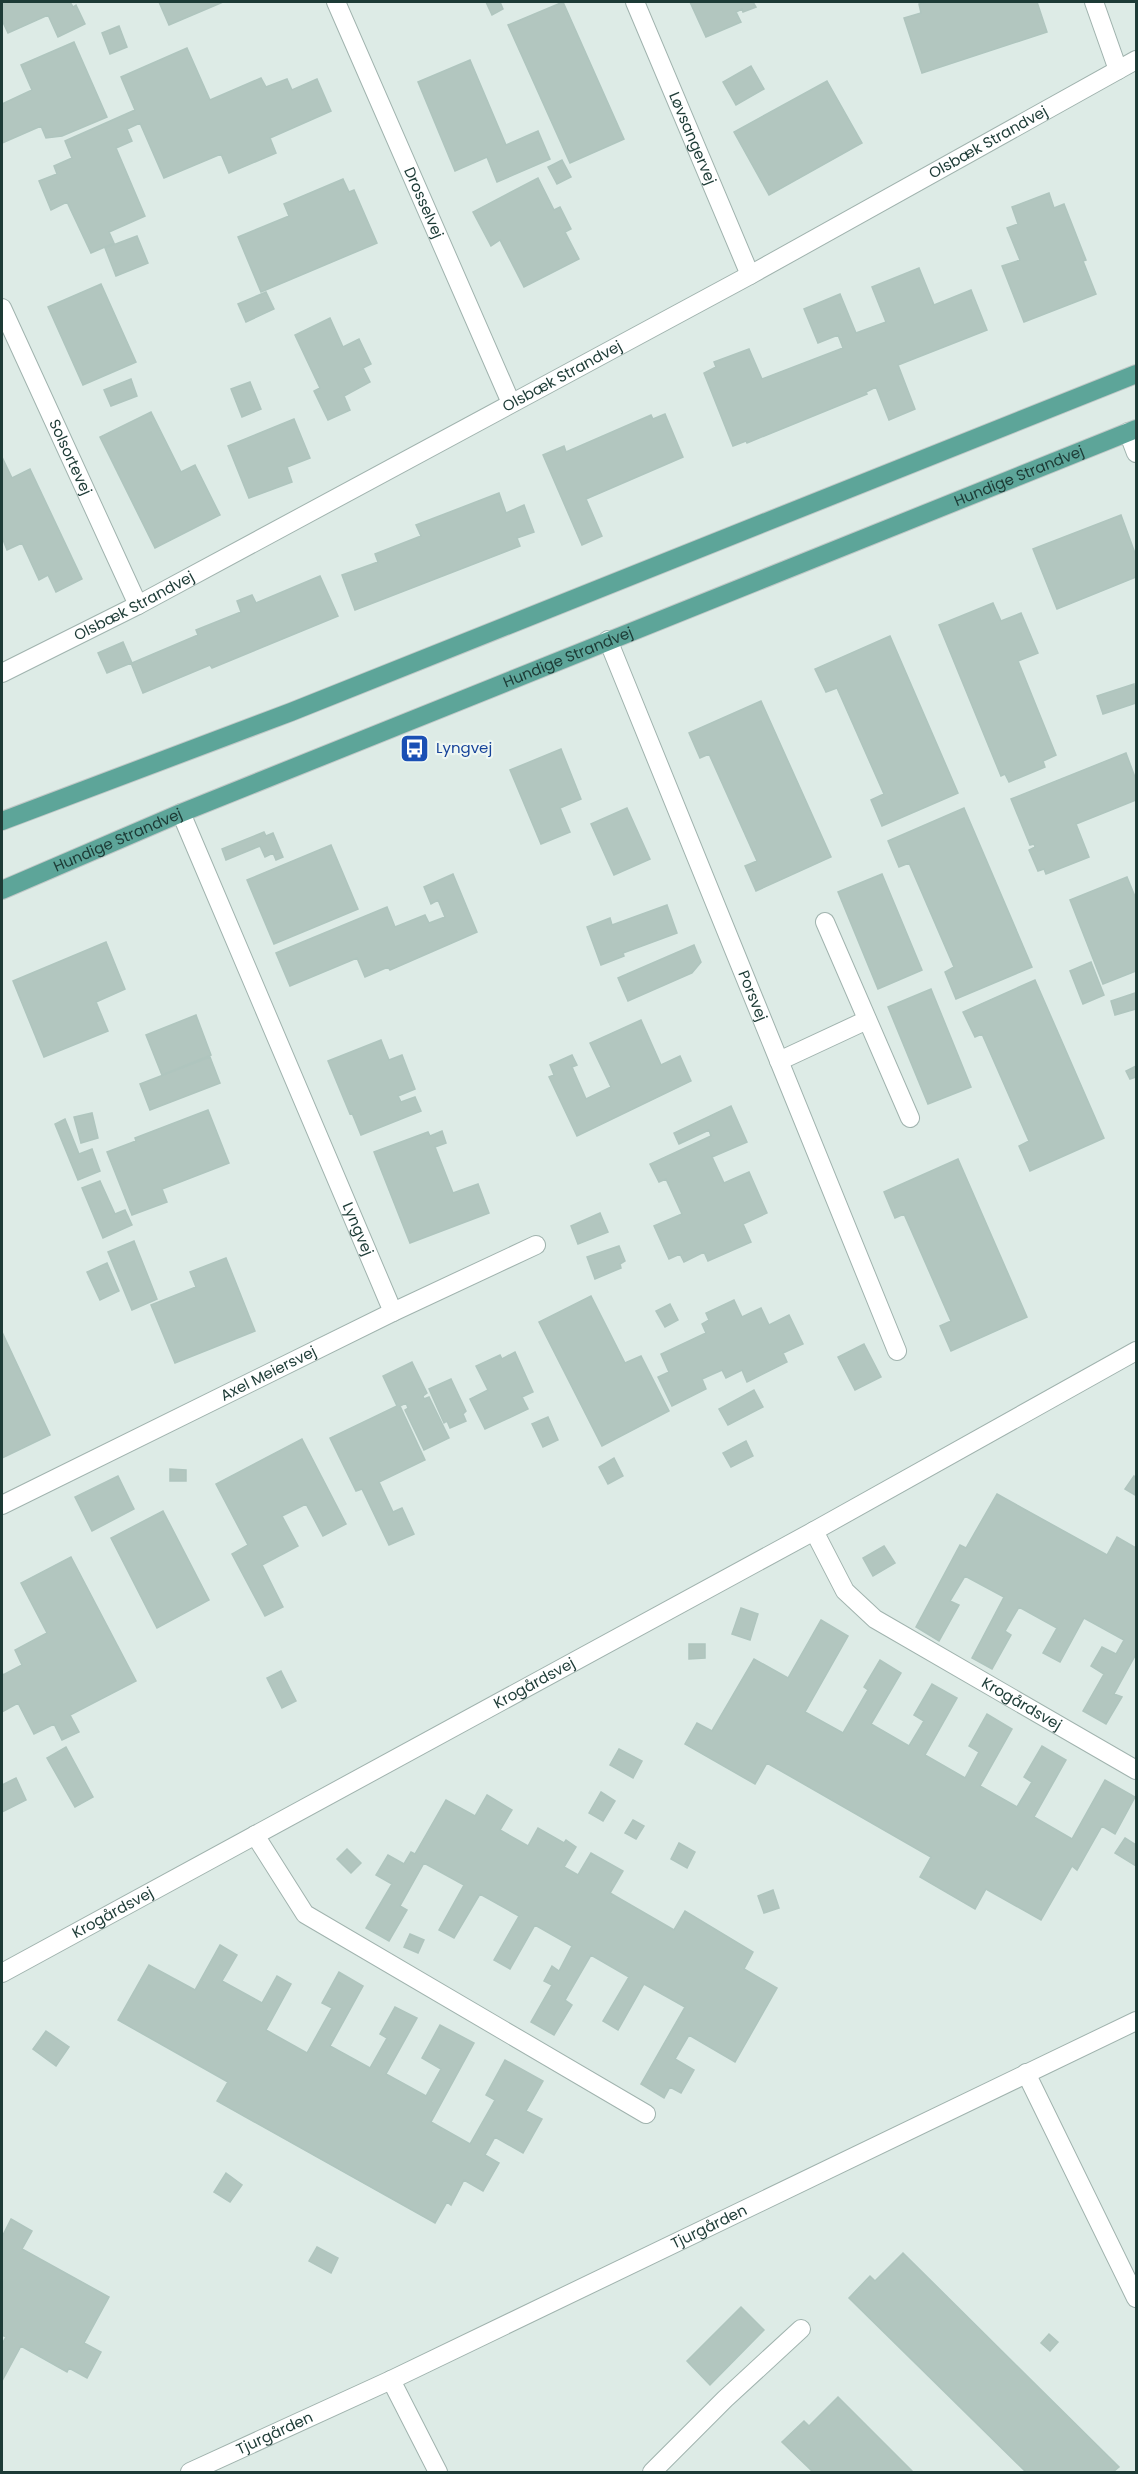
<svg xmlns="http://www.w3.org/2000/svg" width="1138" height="2474" viewBox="0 0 1138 2474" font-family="Poppins,sans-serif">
<rect width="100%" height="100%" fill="#ddebe6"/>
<path fill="#b2c6bf" stroke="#afc5be" stroke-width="1.5" d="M 2,2 L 70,2 L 73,7 L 76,5 L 85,24 L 58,37 L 48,15 L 8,33 L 2,20 Z
M 159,2 L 223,2 L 169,25 Z
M 486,2 L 500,2 L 503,9 L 492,15 Z
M 563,2 L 624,139 L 570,163 L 508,25 Z
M 690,2 L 753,2 L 756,7 L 743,12 L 742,9 L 736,12 L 741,22 L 706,37 Z
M 927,2 L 1037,2 L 1047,32 L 922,73 L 904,18 L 921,13 L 919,4 Z
M 119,26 L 127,47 L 110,54 L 102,33 Z
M 74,42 L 107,117 L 62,136 L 46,138 L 41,126 L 2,143 L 2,104 L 32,90 L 21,65 Z
M 187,48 L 210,100 L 261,78 L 266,87 L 287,79 L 292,90 L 317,79 L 331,111 L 270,138 L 276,153 L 229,173 L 221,154 L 164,178 L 140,123 L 127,129 L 132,141 L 116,148 L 145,216 L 109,232 L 114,243 L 91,253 L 67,202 L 51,210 L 39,181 L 57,174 L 54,166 L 72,158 L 65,141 L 135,110 L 121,77 Z
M 470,60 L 506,145 L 538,131 L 550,159 L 497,182 L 487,157 L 455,171 L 418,82 Z
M 751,66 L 764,89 L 736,105 L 723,82 Z
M 827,81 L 862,143 L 769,195 L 734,132 Z
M 562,160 L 571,177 L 557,184 L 548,167 Z
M 538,178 L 554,210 L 560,207 L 571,229 L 565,232 L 579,259 L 524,287 L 500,240 L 491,246 L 473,212 Z
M 343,179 L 349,192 L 354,190 L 377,243 L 261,292 L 238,237 L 289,216 L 284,204 Z
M 1049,193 L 1054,208 L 1064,204 L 1086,260 L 1083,261 L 1096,294 L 1024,322 L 1002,266 L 1020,260 L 1007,228 L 1018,224 L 1012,207 Z
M 137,236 L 148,263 L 116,276 L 105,248 Z
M 919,268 L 934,305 L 971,290 L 987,330 L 898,365 L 915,409 L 889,420 L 876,387 L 866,392 L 867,394 L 747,443 L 746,441 L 733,446 L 704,373 L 716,367 L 714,362 L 749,349 L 762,379 L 843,348 L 838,335 L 818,343 L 804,309 L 840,294 L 856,333 L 886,322 L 872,287 Z
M 101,284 L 136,362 L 83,385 L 48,307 Z
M 266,292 L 274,309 L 246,322 L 238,304 Z
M 330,318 L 343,347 L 359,339 L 371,364 L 363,368 L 370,382 L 344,396 L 350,410 L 328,420 L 314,391 L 320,388 L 295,335 Z
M 131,379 L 137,396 L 111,406 L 104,390 Z
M 250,382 L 261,409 L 242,417 L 231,389 Z
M 151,412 L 181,472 L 195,465 L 220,515 L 155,548 L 100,437 Z
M 665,414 L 683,457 L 586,499 L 602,536 L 582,545 L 543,455 L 564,446 L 566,452 L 651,415 L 653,419 Z
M 294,419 L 310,458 L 287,467 L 292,482 L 249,498 L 228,446 Z
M 2,457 L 12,478 L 30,469 L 82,579 L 56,592 L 48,575 L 39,580 L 22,543 L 7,550 L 2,537 Z
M 499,493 L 506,513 L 524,505 L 534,532 L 517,538 L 520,546 L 355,610 L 342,575 L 378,562 L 375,554 L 421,536 L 416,525 Z
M 1121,515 L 1136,556 L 1136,577 L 1057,609 L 1033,549 Z
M 320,576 L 338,616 L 212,668 L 210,665 L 143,693 L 131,663 L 107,673 L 98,653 L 123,642 L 132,663 L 198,635 L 196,630 L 241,612 L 237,601 L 252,595 L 256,603 Z
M 993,603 L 1001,621 L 1021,613 L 1038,653 L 1018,661 L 1056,755 L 1043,761 L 1045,767 L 1009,782 L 1005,774 L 1001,776 L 939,625 Z
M 890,636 L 958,793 L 882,826 L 871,800 L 884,794 L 837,688 L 826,692 L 815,669 Z
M 1134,684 L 1136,703 L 1103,714 L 1097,696 Z
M 761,701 L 831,857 L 756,891 L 745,866 L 757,861 L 709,754 L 700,758 L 689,733 Z
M 561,749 L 581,799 L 560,808 L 570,832 L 541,844 L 510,770 Z
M 1126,753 L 1136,780 L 1136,800 L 1076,824 L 1089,857 L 1046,874 L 1044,869 L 1038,871 L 1029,850 L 1035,847 L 1034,844 L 1030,845 L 1011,799 Z
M 627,808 L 650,859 L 614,875 L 591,824 Z
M 964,808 L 1032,967 L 956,999 L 945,972 L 954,967 L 909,863 L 899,867 L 888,841 Z
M 264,832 L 266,836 L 273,833 L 283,857 L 276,860 L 273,853 L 265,857 L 260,846 L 226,860 L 222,849 Z
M 331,845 L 358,909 L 274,944 L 247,880 Z
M 453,874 L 477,932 L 390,970 L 388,967 L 365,977 L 357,958 L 290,986 L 276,953 L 387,907 L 395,927 L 425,915 L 429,923 L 445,917 L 438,900 L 431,904 L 424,887 Z
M 882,874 L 922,970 L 878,989 L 838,892 Z
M 1127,877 L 1136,899 L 1136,971 L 1103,984 L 1070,900 Z
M 667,905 L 677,933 L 623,953 L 624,956 L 601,965 L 587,927 L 610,918 L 612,925 Z
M 106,942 L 125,989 L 96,1002 L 108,1031 L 44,1057 L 13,981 Z
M 694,945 L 701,962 L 692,973 L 628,1001 L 618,978 Z
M 1091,962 L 1104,995 L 1083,1004 L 1070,971 Z
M 1035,980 L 1104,1138 L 1030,1171 L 1019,1146 L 1029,1141 L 982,1034 L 975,1037 L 963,1012 Z
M 931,989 L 971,1087 L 928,1104 L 888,1007 Z
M 1135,993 L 1136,1009 L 1115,1015 L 1111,1001 Z
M 196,1015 L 211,1055 L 162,1075 L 146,1035 Z
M 641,1020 L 661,1065 L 680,1056 L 691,1081 L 577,1136 L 549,1077 L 554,1075 L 550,1065 L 572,1055 L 577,1065 L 572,1067 L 586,1099 L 611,1087 L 590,1043 Z
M 381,1040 L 389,1060 L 402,1055 L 415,1089 L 398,1096 L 401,1102 L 415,1097 L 421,1111 L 361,1135 L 352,1113 L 350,1114 L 328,1061 Z
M 210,1057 L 220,1083 L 150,1110 L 140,1084 Z
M 1136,1066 L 1136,1077 L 1130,1079 L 1126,1071 Z
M 731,1106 L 747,1142 L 712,1157 L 724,1183 L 749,1172 L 767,1213 L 743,1224 L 751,1242 L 708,1261 L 704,1252 L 684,1262 L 680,1254 L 669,1259 L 654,1226 L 682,1214 L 666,1179 L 659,1182 L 650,1164 L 711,1136 L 709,1130 L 679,1144 L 674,1133 Z
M 208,1110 L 229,1163 L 162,1189 L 167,1202 L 132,1215 L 107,1152 L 136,1141 L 135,1138 Z
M 92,1113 L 98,1138 L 81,1143 L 74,1117 Z
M 65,1119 L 79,1154 L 92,1149 L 100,1171 L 78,1180 L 55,1124 Z
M 442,1131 L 446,1143 L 435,1147 L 453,1193 L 478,1184 L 489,1213 L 410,1243 L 374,1152 L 428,1132 L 430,1136 Z
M 958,1159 L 1027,1317 L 951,1351 L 940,1326 L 951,1321 L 904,1214 L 895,1218 L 884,1192 Z
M 100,1181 L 115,1214 L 125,1210 L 132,1225 L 103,1238 L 82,1188 Z
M 600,1213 L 608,1232 L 578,1244 L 571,1226 Z
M 134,1241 L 157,1299 L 132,1310 L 108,1252 Z
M 619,1246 L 625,1261 L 620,1264 L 621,1268 L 595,1279 L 587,1257 Z
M 226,1258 L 255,1331 L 175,1363 L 151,1305 L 196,1287 L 190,1272 Z
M 107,1263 L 119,1291 L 100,1300 L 87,1272 Z
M 591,1296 L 625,1363 L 641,1356 L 669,1411 L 602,1446 L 539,1322 Z
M 734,1300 L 742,1317 L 761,1308 L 769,1325 L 789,1315 L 803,1344 L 783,1353 L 787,1362 L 747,1382 L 742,1370 L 726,1378 L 722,1370 L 702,1379 L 706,1389 L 672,1406 L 658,1377 L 669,1372 L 661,1354 L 706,1333 L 702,1324 L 709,1320 L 706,1313 Z
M 670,1304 L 678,1320 L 665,1327 L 656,1311 Z
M 2,1332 L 50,1435 L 2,1458 Z
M 864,1344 L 881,1377 L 855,1390 L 838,1357 Z
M 515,1352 L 533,1392 L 522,1397 L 528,1409 L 485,1429 L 470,1399 L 488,1390 L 476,1366 L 500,1355 L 502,1359 Z
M 412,1362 L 427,1393 L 423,1396 L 424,1399 L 429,1397 L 449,1438 L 424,1450 L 405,1410 L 408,1408 L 406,1403 L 400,1406 L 425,1460 L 379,1482 L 393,1512 L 402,1508 L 414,1534 L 389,1545 L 362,1489 L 356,1491 L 330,1438 L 397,1406 L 383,1376 Z
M 451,1379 L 466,1411 L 463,1414 L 466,1421 L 450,1428 L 447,1421 L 444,1423 L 429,1389 Z
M 754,1390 L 763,1407 L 728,1425 L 719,1409 Z
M 548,1417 L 558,1440 L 543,1447 L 532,1424 Z
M 302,1439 L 346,1524 L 323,1536 L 306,1504 L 282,1516 L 298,1546 L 262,1565 L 283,1607 L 265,1616 L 232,1554 L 248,1545 L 216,1484 Z
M 746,1441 L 753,1456 L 731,1467 L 723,1453 Z
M 614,1458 L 623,1476 L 608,1484 L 599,1467 Z
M 170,1469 L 186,1470 L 186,1481 L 170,1481 Z
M 118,1476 L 134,1509 L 92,1531 L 75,1497 Z
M 1134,1476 L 1136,1478 L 1135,1495 L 1125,1489 Z
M 997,1494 L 1107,1555 L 1117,1537 L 1136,1548 L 1136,1654 L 1114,1694 L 1122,1697 L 1106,1724 L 1083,1711 L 1104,1674 L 1091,1666 L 1102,1647 L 1116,1654 L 1124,1640 L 1084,1618 L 1060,1662 L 1043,1653 L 1057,1628 L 1019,1607 L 1005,1631 L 1011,1635 L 992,1669 L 972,1658 L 1004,1597 L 965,1576 L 950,1601 L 959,1605 L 939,1641 L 916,1627 L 960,1545 L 966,1548 Z
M 163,1511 L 209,1600 L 157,1628 L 111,1538 Z
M 884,1546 L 895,1563 L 873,1576 L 863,1558 Z
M 71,1557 L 136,1681 L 70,1715 L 79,1732 L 62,1740 L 54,1724 L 34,1734 L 18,1703 L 2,1712 L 2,1672 L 3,1675 L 22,1665 L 15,1650 L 47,1633 L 21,1583 Z
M 741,1608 L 758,1614 L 750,1640 L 732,1634 Z
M 821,1620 L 848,1636 L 805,1712 L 843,1733 L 868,1690 L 864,1687 L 880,1660 L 901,1673 L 871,1724 L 909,1746 L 924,1721 L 914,1715 L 932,1684 L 957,1698 L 925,1755 L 965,1778 L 979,1752 L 969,1746 L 987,1714 L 1012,1729 L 980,1786 L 1017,1807 L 1032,1782 L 1024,1777 L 1042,1746 L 1066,1760 L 1034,1817 L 1072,1839 L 1105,1780 L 1135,1797 L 1115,1834 L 1102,1826 L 1077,1870 L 1072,1866 L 1041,1920 L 986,1889 L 975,1909 L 920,1877 L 931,1857 L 767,1763 L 755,1784 L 685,1744 L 697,1723 L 712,1731 L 754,1659 L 788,1678 Z
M 689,1644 L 705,1644 L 705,1658 L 689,1659 Z
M 281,1671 L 296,1701 L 282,1708 L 267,1678 Z
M 66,1747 L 93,1797 L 75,1807 L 47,1758 Z
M 619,1749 L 642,1761 L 633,1778 L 610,1765 Z
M 16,1778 L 26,1800 L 2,1812 L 2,1785 Z
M 601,1792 L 615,1801 L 603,1821 L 589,1813 Z
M 487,1795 L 512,1810 L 500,1830 L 528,1846 L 538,1828 L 564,1843 L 566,1840 L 576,1847 L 564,1867 L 578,1875 L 591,1853 L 623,1871 L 610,1893 L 674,1930 L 685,1911 L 753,1952 L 744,1969 L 777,1988 L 735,2062 L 689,2035 L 675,2059 L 694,2070 L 681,2093 L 670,2087 L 664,2098 L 641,2084 L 685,2007 L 644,1984 L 618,2030 L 603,2021 L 629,1977 L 591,1955 L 565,2000 L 572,2005 L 554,2035 L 531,2022 L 552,1985 L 544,1981 L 552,1966 L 559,1971 L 572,1946 L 535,1925 L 510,1969 L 494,1960 L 519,1916 L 480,1894 L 454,1938 L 439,1930 L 464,1885 L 424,1863 L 400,1906 L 407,1910 L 389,1941 L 366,1928 L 392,1884 L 376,1875 L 388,1855 L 404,1864 L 411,1852 L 415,1854 L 446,1800 L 475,1816 Z
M 633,1820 L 644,1826 L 636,1839 L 625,1833 Z
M 1125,1838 L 1136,1845 L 1136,1866 L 1115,1853 Z
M 679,1843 L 695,1852 L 687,1868 L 671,1859 Z
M 347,1849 L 361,1863 L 351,1873 L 337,1859 Z
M 773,1890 L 779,1908 L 764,1913 L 758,1896 Z
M 410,1934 L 424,1940 L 418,1953 L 404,1947 Z
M 220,1945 L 237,1955 L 222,1981 L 262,2003 L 277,1976 L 291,1984 L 266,2030 L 307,2053 L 332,2008 L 322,2003 L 339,1972 L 363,1986 L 330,2046 L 370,2068 L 387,2038 L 380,2034 L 395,2007 L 417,2018 L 386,2074 L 426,2096 L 441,2069 L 422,2058 L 440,2025 L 474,2043 L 431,2122 L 470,2144 L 495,2100 L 486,2095 L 505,2060 L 543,2081 L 526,2111 L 542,2119 L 523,2153 L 495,2137 L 485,2155 L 499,2163 L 483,2191 L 464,2180 L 451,2205 L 447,2202 L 435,2223 L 217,2101 L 228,2082 L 118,2020 L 149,1965 L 195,1990 Z
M 46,2031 L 69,2047 L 56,2066 L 33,2049 Z
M 226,2173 L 242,2185 L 230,2202 L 214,2192 Z
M 11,2219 L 32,2231 L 22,2249 L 109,2297 L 84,2343 L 101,2352 L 87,2378 L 69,2368 L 67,2372 L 21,2346 L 2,2381 L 2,2344 L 6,2337 L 2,2335 L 2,2237 Z
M 317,2247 L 338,2258 L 331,2273 L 309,2261 Z
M 903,2253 L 1119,2467 L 1113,2472 L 1026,2472 L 849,2298 L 870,2276 L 875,2281 Z
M 741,2307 L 764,2330 L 710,2385 L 687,2361 Z
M 1049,2334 L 1058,2342 L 1050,2351 L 1041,2343 Z
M 838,2397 L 913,2472 L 813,2472 L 782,2442 L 804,2421 L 809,2426 Z"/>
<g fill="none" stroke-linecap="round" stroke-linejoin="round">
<defs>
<g id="minor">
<path id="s1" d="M 336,2 L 511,403"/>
<path id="s2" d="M 635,2 L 750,275"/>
<path d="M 1094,2 L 1118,70"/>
<path id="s3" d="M 2,308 L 138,605"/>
<path d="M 1128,432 L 1136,453"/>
<path id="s4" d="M 608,640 L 897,1351"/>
<path id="s5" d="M 2,673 L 138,605 L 750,275 L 1136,60"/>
<path id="s6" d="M 181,813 L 393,1312"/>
<path d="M 825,922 L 910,1118"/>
<path d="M 779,1061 L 867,1020"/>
<path id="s7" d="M 2,1505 L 393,1312 L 536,1245"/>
<path id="s8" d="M 814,1531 L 845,1591 L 875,1619 L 1136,1770"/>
<path d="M 255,1835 L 305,1914 L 646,2114"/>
<path id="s9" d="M 2,1973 L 814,1531 L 1136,1351"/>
<path d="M 1026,2073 L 1136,2298"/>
<path d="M 391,2380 L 438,2472"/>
<path id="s10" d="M 190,2472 L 391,2380 L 1136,2021"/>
<path d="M 652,2472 L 725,2399 L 801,2329"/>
</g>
<g id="major">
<path d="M 2,821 L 291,712 L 1136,374"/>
<path id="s11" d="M 2,890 L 181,813 L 1136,429"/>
</g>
</defs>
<use href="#minor" stroke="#a0b3ae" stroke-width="20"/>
<use href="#major" stroke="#c0c8c7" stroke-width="20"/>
<use href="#minor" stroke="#fff" stroke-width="18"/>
<use href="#major" stroke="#5da599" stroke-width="18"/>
</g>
<defs>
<symbol id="bus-square" viewBox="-11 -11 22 22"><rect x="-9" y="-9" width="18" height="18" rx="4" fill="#1a4fb4" stroke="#eef7f3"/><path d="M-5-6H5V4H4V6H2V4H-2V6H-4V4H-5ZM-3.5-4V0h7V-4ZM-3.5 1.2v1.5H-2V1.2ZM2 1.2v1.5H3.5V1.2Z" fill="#fff"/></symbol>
</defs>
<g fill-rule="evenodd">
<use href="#bus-square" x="398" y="732" width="33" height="33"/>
</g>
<g text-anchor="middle" stroke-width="4.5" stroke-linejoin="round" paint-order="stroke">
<g font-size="15" fill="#1d3b36" stroke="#eef7f3">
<text dy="5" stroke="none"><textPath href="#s2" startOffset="148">Løvsangervej</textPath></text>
<text dy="5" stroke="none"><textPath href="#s5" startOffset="1120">Olsbæk Strandvej</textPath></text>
<text dy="5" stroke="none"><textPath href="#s1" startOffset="219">Drosselvej</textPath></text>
<text dy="5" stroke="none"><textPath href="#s5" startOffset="634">Olsbæk Strandvej</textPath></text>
<text dy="5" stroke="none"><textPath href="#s3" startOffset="164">Solsortevej</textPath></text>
<text dy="5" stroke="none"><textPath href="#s11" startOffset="1098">Hundige Strandvej</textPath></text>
<text dy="5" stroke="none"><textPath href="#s5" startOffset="148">Olsbæk Strandvej</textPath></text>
<text dy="5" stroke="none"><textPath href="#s11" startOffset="612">Hundige Strandvej</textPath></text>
<text dy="5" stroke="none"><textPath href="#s11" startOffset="126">Hundige Strandvej</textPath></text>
<text dy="5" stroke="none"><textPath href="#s4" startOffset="384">Porsvej</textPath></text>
<text dy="5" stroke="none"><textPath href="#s6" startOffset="452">Lyngvej</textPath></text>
<text dy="5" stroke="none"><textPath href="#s7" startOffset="297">Axel Meiersvej</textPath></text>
<text dy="5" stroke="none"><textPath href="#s9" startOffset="606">Krogårdsvej</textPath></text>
<text dy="5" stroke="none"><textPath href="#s8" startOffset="278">Krogårdsvej</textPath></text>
<text dy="5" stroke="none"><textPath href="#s9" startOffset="126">Krogårdsvej</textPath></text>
<text dy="5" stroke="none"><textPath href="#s10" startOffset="574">Tjurgården</textPath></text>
<text dy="5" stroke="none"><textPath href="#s10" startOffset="93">Tjurgården</textPath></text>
</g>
<g font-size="15" fill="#164399" stroke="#eef7f3" text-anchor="start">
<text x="436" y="753">Lyngvej</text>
</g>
</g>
<rect width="1138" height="2474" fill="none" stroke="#1d3b36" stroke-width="6"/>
</svg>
